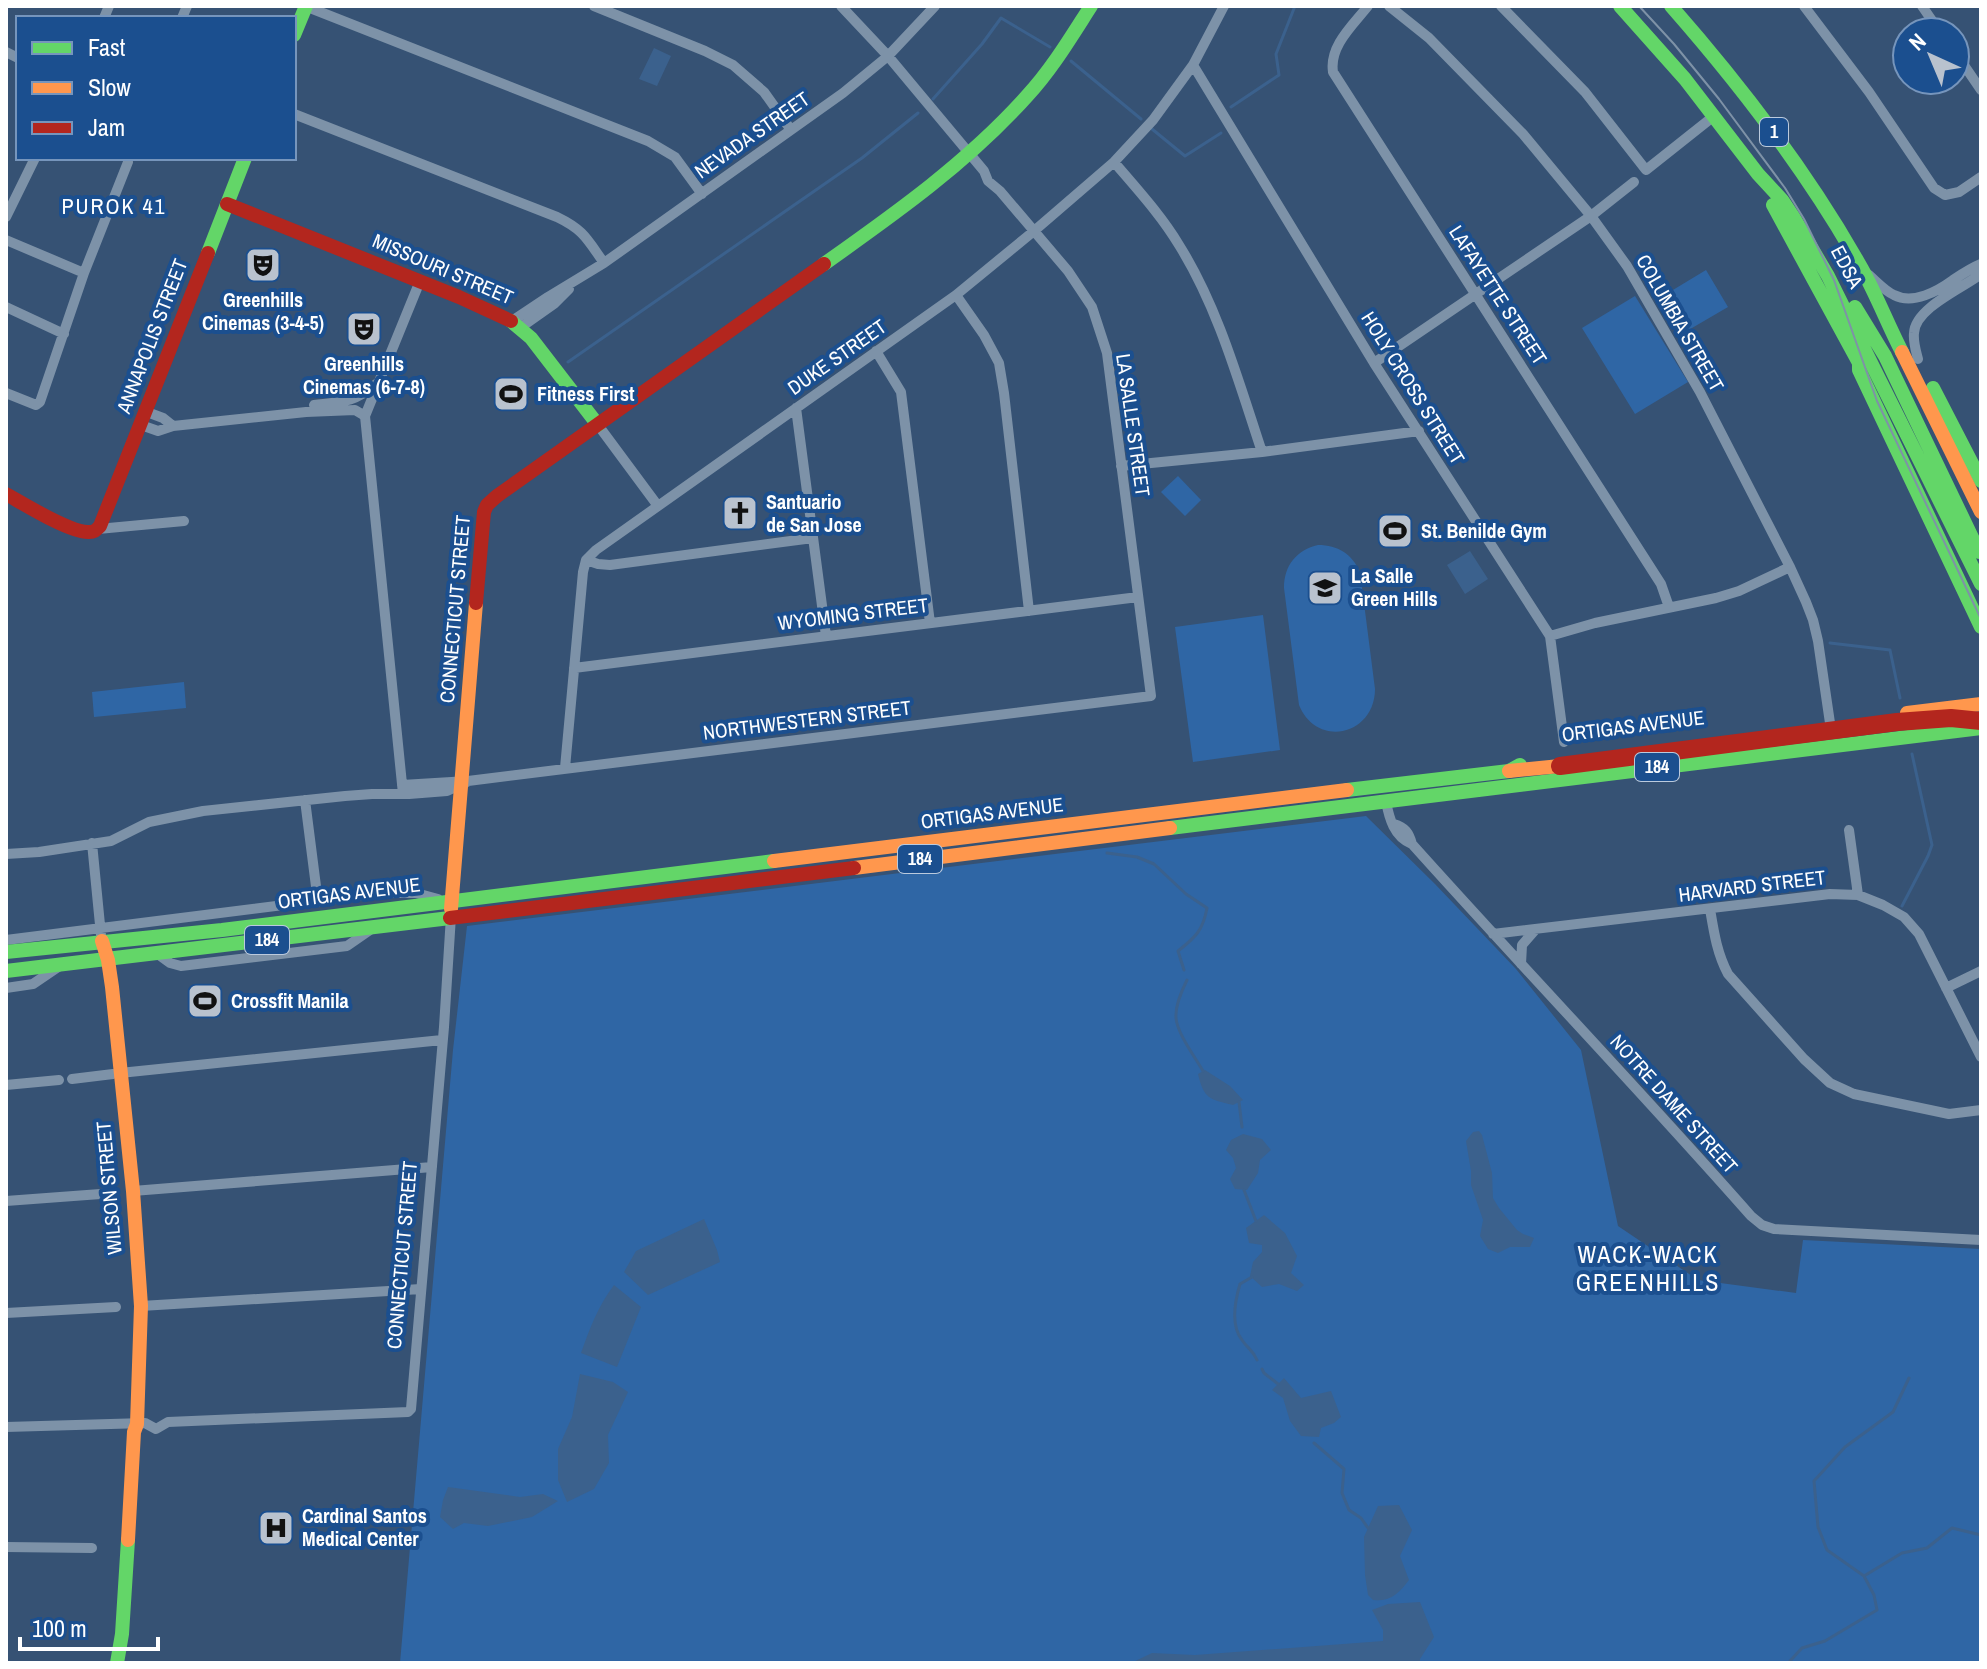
<svg xmlns="http://www.w3.org/2000/svg" width="1987" height="1669" viewBox="0 0 1987 1669" font-family="'Archivo Narrow',sans-serif">
<rect width="100%" height="100%" fill="#365274"/>
<path fill="#2f66a5" d="M 1706,270 L 1728,307 L 1680,335 L 1658,299 Z
M 1635,296 L 1688,382 L 1635,414 L 1582,328 Z
M 1178,476 L 1201,500 L 1185,516 L 1161,492 Z
M 1318,545 C 1338,545 1352,554 1360,572 L 1375,689 C 1375,735 1317,749 1299,705 L 1284,588 C 1284,565 1297,550 1318,545 Z
M 1263,615 L 1280,750 L 1193,762 L 1175,627 Z
M 184,682 L 186,708 L 94,717 L 92,692 Z
M 1366,816 L 1435,884 L 1516,969 L 1581,1050 L 1618,1226 L 1698,1280 L 1796,1293 L 1803,1240 L 1981,1249 L 1981,1663 L 400,1663 L 453,1050 L 467,926 Z"/>
<path fill="#3b618d" d="M 654,48 L 671,56 L 657,86 L 639,79 Z
M 1470,551 L 1488,579 L 1465,594 L 1447,565 Z
M 1205,1070 L 1230,1086 L 1243,1100 L 1233,1105 C 1209,1099 1204,1099 1198,1074 Z
M 1479,1131 L 1482,1135 L 1492,1173 L 1493,1198 L 1499,1208 L 1517,1230 L 1523,1234 L 1534,1238 L 1530,1247 L 1510,1247 L 1498,1253 L 1488,1249 L 1480,1236 L 1483,1220 L 1471,1185 L 1471,1171 L 1466,1141 L 1473,1132 Z
M 1243,1134 L 1262,1139 L 1271,1150 L 1260,1160 L 1258,1173 L 1247,1190 L 1235,1189 L 1230,1179 L 1236,1168 L 1233,1158 L 1226,1150 L 1231,1140 Z
M 1264,1215 L 1285,1233 L 1297,1256 L 1291,1273 L 1304,1285 L 1297,1291 L 1279,1284 L 1262,1287 L 1250,1276 L 1253,1262 L 1262,1252 L 1262,1245 L 1249,1243 L 1246,1228 Z
M 704,1219 L 717,1250 L 720,1262 L 648,1295 L 624,1272 L 636,1251 Z
M 614,1285 L 641,1307 L 617,1367 L 581,1353 C 590,1328 598,1306 614,1285 Z
M 580,1374 L 613,1382 L 628,1392 L 608,1435 L 609,1463 L 594,1489 L 567,1502 L 558,1480 L 558,1449 L 572,1417 Z
M 1284,1378 L 1301,1398 L 1331,1391 L 1341,1417 L 1334,1423 L 1321,1428 L 1319,1437 L 1301,1436 L 1290,1421 L 1283,1398 L 1272,1390 Z
M 448,1487 L 520,1497 L 543,1494 L 558,1501 L 532,1517 L 488,1526 L 464,1523 L 453,1529 L 440,1517 L 443,1500 Z
M 1399,1505 L 1412,1530 L 1400,1556 L 1409,1580 C 1399,1593 1391,1602 1373,1600 L 1368,1595 L 1365,1575 L 1364,1537 L 1378,1506 Z
M 1420,1602 L 1434,1637 L 1420,1659 L 1420,1663 L 1131,1663 L 1152,1653 L 1195,1655 L 1383,1641 L 1383,1630 L 1372,1610 L 1388,1604 Z"/>
<g fill="none" stroke-linecap="round" stroke-linejoin="round">
<path stroke="#3b618d" stroke-width="3" d="M 1071,61 L 1141,119
M 933,99 L 982,44 L 1001,18 L 1050,47
M 1231,107 L 1279,75 L 1276,54 L 1295,6
M 1152,129 L 1185,156 L 1221,133
M 568,362 L 862,158 L 918,113
M 1830,643 L 1890,650 L 1900,698
M 1107,853 L 1137,857 L 1154,864 L 1186,894 L 1207,908 C 1203,930 1196,937 1178,951 L 1184,970
M 1902,906 L 1928,856 L 1932,845 L 1912,754
M 1187,980 C 1182,990 1175,1006 1176,1018 C 1177,1033 1195,1057 1203,1071
M 1239,1102 L 1242,1127
M 1244,1190 L 1256,1221
M 1252,1277 L 1240,1284 C 1235,1301 1230,1325 1242,1340 C 1248,1349 1252,1349 1257,1360
M 1262,1369 L 1264,1373 L 1278,1384
M 1909,1378 L 1893,1412 L 1845,1447 L 1814,1481 L 1818,1527 L 1827,1550 L 1864,1576 L 1902,1553 L 1927,1548 L 1952,1528 L 1981,1535
M 1314,1443 L 1344,1469 L 1342,1493 L 1349,1510 L 1361,1518 L 1368,1528
M 1791,1663 L 1790,1661 L 1802,1648 L 1825,1641 L 1877,1610 L 1874,1595 L 1864,1576"/>
<path stroke="#7d92a8" stroke-width="10" d="M 305,6 L 648,141 L 675,157 L 702,194
M 594,6 L 705,51 L 733,65 L 764,92 L 791,130
M 1368,6 C 1353,25 1329,46 1333,72 L 1661,584 L 1669,607
M 1389,6 L 1429,38 L 1523,134 L 1591,216 L 1627,266 L 1700,392 L 1790,567 L 1806,602 L 1813,620 L 1818,641 L 1830,723
M 1501,6 L 1585,92 L 1646,170 L 1714,116
M 1804,6 L 1869,92 L 1934,188 L 1945,195 L 1959,192 L 1981,177
M 1922,6 L 1940,32
M 104,18 L 109,6
M 182,18 L 187,6
M 6,52 L 18,58
M 1955,52 L 1981,90
M 1193,65 L 1374,363 L 1550,636 L 1564,742
M 294,114 L 557,217 C 584,230 587,239 604,263
M 1114,162 C 1137,189 1161,215 1179,245 C 1218,307 1239,383 1262,452
M 6,217 L 35,158
M 6,240 L 84,273
M 1869,275 C 1877,282 1885,291 1894,295 C 1913,305 1938,291 1953,280 C 1962,274 1971,268 1981,264
M 956,295 L 984,335 L 999,363 L 1004,393 L 1029,611
M 6,307 L 64,334
M 512,321 L 548,297 L 604,263 L 843,93 L 888,56 L 935,6
M 520,328 L 554,304 L 569,289
M 876,351 L 901,392 L 930,623
M 1918,359 C 1916,351 1913,342 1914,333 C 1915,308 1963,288 1981,274
M 1374,363 L 1591,216 L 1634,182
M 6,393 L 36,405 L 40,402 L 84,273 L 128,162
M 314,405 C 341,402 354,403 376,384
M 796,408 L 826,636
M 147,412 L 163,418 L 173,426
M 141,425 L 158,431 L 173,426 L 306,412 L 355,410 L 365,416
M 598,425 L 658,506
M 1121,466 L 1262,452 L 1419,431
M 98,529 L 184,521
M 586,560 L 598,564 L 610,565 L 813,538
M 1550,636 L 1595,623 L 1716,598 L 1739,591 L 1790,567
M 574,668 L 1138,597
M 565,768 L 583,572 L 586,560 L 596,550 L 956,295 L 1034,231 L 1114,162 L 1153,120 L 1193,65 L 1224,6
M 402,785 L 468,781 L 1151,696 L 1107,353 L 1092,307 L 1068,271 L 1000,191 L 988,181 L 984,171 L 888,56 L 841,6
M 403,794 L 365,416 L 420,281
M 305,800 L 318,902
M 1386,801 C 1389,818 1394,837 1412,844
M 1394,824 C 1405,827 1409,833 1412,844 C 1524,969 1640,1090 1751,1216 L 1762,1225 L 1774,1229 L 1981,1240
M 1849,830 L 1858,895
M 92,843 L 101,935
M 6,854 L 39,852 L 111,841 L 149,822 L 203,811 L 345,796 L 372,794 L 409,794 L 447,791 L 467,782
M 1710,909 C 1714,933 1717,953 1728,974 L 1804,1059 L 1830,1083 L 1854,1094 L 1949,1114 L 1981,1110
M 1493,934 L 1830,894 L 1858,895 L 1883,905 L 1904,917 L 1919,934 L 1981,1057
M 6,940 L 379,893 L 416,893 L 438,899
M 159,955 L 170,963 L 181,966 L 347,946 L 373,928
M 1521,964 L 1522,945 L 1536,929
M 6,988 L 33,984 L 58,967
M 1946,988 L 1981,971
M 120,1073 L 442,1040
M 72,1079 L 113,1074
M 6,1085 L 59,1080
M 133,1191 L 432,1167
M 6,1201 L 114,1193
M 141,1306 L 421,1289
M 6,1313 L 116,1307
M 6,1427 L 145,1423 L 156,1429 L 168,1422 L 408,1412 L 411,1409 L 444,1027 L 451,916
M 6,1547 L 92,1548"/>
<path stroke="#63d668" stroke-width="14" d="M 1620,6 L 1685,79 L 1758,174 L 1782,200 L 1794,218 L 1828,276 L 1981,584
M 1671,6 C 1743,88 1809,174 1862,269 C 1877,296 1888,325 1902,352
M 294,35 L 306,6
M 1773,205 L 1859,363 L 1859,370 L 1981,627
M 208,253 L 245,158
M 824,264 C 896,213 968,162 1027,96 C 1052,69 1071,37 1091,6
M 1855,307 L 1885,356 L 1979,552
M 511,321 L 531,338 L 598,425
M 1933,388 L 1981,481
M 1347,790 L 1509,771 L 1520,765
M 1170,828 L 1981,728
M 6,952 L 222,930 L 774,861
M 6,971 L 450,918
M 117,1663 L 122,1634 L 128,1540"/>
<path stroke="#ff974d" stroke-width="14" d="M 1902,352 L 1981,512
M 1907,713 L 1981,704
M 1509,771 L 1560,766
M 774,861 L 1347,790
M 854,868 L 1170,828
M 451,909 L 476,603
M 102,941 L 108,960 L 112,987 L 133,1191 L 141,1306 L 137,1424 L 134,1432 L 128,1540"/>
<path stroke="#b3261e" stroke-width="14" d="M 227,204 L 459,297 L 511,321
M 6,494 C 24,504 70,533 89,532 C 95,532 96,530 100,526 L 208,253
M 476,603 L 484,512 L 487,505 L 497,496 L 824,264
M 450,918 L 854,868"/>
<path stroke="#7e92a7" stroke-width="2" d="M 1639,6 L 1674,44 L 1719,99 L 1785,188 L 1804,219 L 1834,280 L 1877,401 L 1981,619"/>
<path stroke="#b3261e" stroke-width="18" d="M 1560,766 L 1897,722 L 1951,718 L 1981,721"/>
</g>
<defs>
<symbol id="theatre-square" viewBox="-11 -11 22 22"><rect x="-9" y="-9" width="18" height="18" rx="4" fill="#b9c2ce" stroke="#1b4f8f"/><path d="M-5-5.5Q0-4 5-5.5V0Q5 5 0 6Q-5 5-5 0ZM-3.3-2.5H-1v1.5H-3.3ZM1-2.5H3.3v1.5H1ZM-2.8 1Q0 5.5 2.8 1Z" fill="#111"/></symbol>
<symbol id="stadium-square" viewBox="-11 -11 22 22"><rect x="-9" y="-9" width="18" height="18" rx="4" fill="#b9c2ce" stroke="#1b4f8f"/><path d="M0-5a6.5 5 0 1 0 0 10a6.5 5 0 1 0 0-10ZM-3.5-1.8h7v3.6h-7Z" fill="#111"/></symbol>
<symbol id="church-square" viewBox="-11 -11 22 22"><rect x="-9" y="-9" width="18" height="18" rx="4" fill="#b9c2ce" stroke="#1b4f8f"/><path d="M-1.2-6h2.4v3.5h3.3v2.4h-3.3V6h-2.4V-.1h-3.3v-2.4h3.3Z" fill="#111"/></symbol>
<symbol id="school-square" viewBox="-11 -11 22 22"><rect x="-9" y="-9" width="18" height="18" rx="4" fill="#b9c2ce" stroke="#1b4f8f"/><path d="M0-5L7-2L0 1L-7-2ZM-4 1L0 2.5L4 1V4Q0 6-4 4Z" fill="#111"/></symbol>
<symbol id="hospital-square" viewBox="-11 -11 22 22"><rect x="-9" y="-9" width="18" height="18" rx="4" fill="#b9c2ce" stroke="#1b4f8f"/><path d="M-5-5h3v3.5h4V-5h3V5h-3V1.5h-4V5h-3Z" fill="#111"/></symbol>
</defs>
<g fill-rule="evenodd">
<use href="#theatre-square" x="243" y="245" width="40" height="40"/>
<use href="#theatre-square" x="344" y="309" width="40" height="40"/>
<use href="#stadium-square" x="491" y="374" width="40" height="40"/>
<use href="#church-square" x="720" y="493" width="40" height="40"/>
<use href="#stadium-square" x="1375" y="511" width="40" height="40"/>
<use href="#school-square" x="1305" y="568" width="40" height="40"/>
<use href="#stadium-square" x="185" y="981" width="40" height="40"/>
<use href="#hospital-square" x="256" y="1508" width="40" height="40"/>
</g>
<g text-anchor="middle" stroke-width="8" stroke-linejoin="round" paint-order="stroke">
<g fill="#1b4f8f" stroke="#bbcadd" stroke-width="2">
<rect x="1760" y="118" width="28" height="28" rx="6"/>
<rect x="1635" y="753" width="44" height="28" rx="6"/>
<rect x="898" y="845" width="44" height="28" rx="6"/>
<rect x="245" y="926" width="44" height="28" rx="6"/>
</g>
<g font-size="18" font-weight="bold" fill="#fff">
<text x="1774" y="138">1</text>
<text x="1657" y="773">184</text>
<text x="920" y="865">184</text>
<text x="267" y="946">184</text>
</g>
<g font-size="20" fill="#fff" stroke="#1b4f8f">
<text transform="translate(752 135) rotate(-35)" y="7">NEVADA STREET</text>
<text transform="translate(1847 267) rotate(62)" y="7">EDSA</text>
<text transform="translate(443 269) rotate(23)" y="7">MISSOURI STREET</text>
<text transform="translate(1498 295) rotate(57)" y="7">LAFAYETTE STREET</text>
<text transform="translate(1680 323) rotate(60)" y="7">COLUMBIA STREET</text>
<text transform="translate(152 336) rotate(-69)" y="7">ANNAPOLIS STREET</text>
<text transform="translate(837 357) rotate(-35)" y="7">DUKE STREET</text>
<text transform="translate(1413 388) rotate(58)" y="7">HOLY CROSS STREET</text>
<text transform="translate(1133 425) rotate(82)" y="7">LA SALLE STREET</text>
<text transform="translate(455 609) rotate(-85)" y="7">CONNECTICUT STREET</text>
<text transform="translate(853 614) rotate(-7)" y="7">WYOMING STREET</text>
<text transform="translate(807 720) rotate(-7)" y="7">NORTHWESTERN STREET</text>
<text transform="translate(1633 726) rotate(-7)" y="7">ORTIGAS AVENUE</text>
<text transform="translate(992 813) rotate(-7)" y="7">ORTIGAS AVENUE</text>
<text transform="translate(1752 886) rotate(-7)" y="7">HARVARD STREET</text>
<text transform="translate(349 893) rotate(-7)" y="7">ORTIGAS AVENUE</text>
<text transform="translate(1674 1104) rotate(48)" y="7">NOTRE DAME STREET</text>
<text transform="translate(109 1188) rotate(-95)" y="7">WILSON STREET</text>
<text transform="translate(402 1255) rotate(-85)" y="7">CONNECTICUT STREET</text>
</g>
<g font-size="20" font-weight="bold" fill="#fff" stroke="#1b4f8f" text-anchor="start">
<text x="263" y="307" text-anchor="middle">Greenhills<tspan x="263" dy="23">Cinemas (3-4-5)</tspan></text>
<text x="364" y="371" text-anchor="middle">Greenhills<tspan x="364" dy="23">Cinemas (6-7-8)</tspan></text>
<text x="537" y="401">Fitness First</text>
<text x="766" y="509">Santuario<tspan x="766" dy="23">de San Jose</tspan></text>
<text x="1421" y="538">St. Benilde Gym</text>
<text x="1351" y="583">La Salle<tspan x="1351" dy="23">Green Hills</tspan></text>
<text x="231" y="1008">Crossfit Manila</text>
<text x="302" y="1523">Cardinal Santos<tspan x="302" dy="23">Medical Center</tspan></text>
</g>
<g font-size="22" letter-spacing="2" fill="#fff" stroke="#1b4f8f">
<text x="114" y="214">PUROK 41</text>
</g>
<g font-size="24" letter-spacing="2" fill="#fff" stroke="#1b4f8f">
<text x="1648" y="1263">WACK-WACK<tspan x="1648" dy="28">GREENHILLS</tspan></text>
</g>
</g>
<rect width="1987" height="1669" fill="none" stroke="#ffffff" stroke-width="16"/>
<rect x="16" y="16" width="280" height="144" fill="#1b4f8f" stroke="#7695bc" stroke-width="2"/>
<rect x="32" y="42" width="40" height="12" fill="#63d668" stroke="#7695bc" stroke-width="2"/>
<text x="88" y="56" font-size="24" fill="#ffffff">Fast</text>
<rect x="32" y="82" width="40" height="12" fill="#ff974d" stroke="#7695bc" stroke-width="2"/>
<text x="88" y="96" font-size="24" fill="#ffffff">Slow</text>
<rect x="32" y="122" width="40" height="12" fill="#b3261e" stroke="#7695bc" stroke-width="2"/>
<text x="88" y="136" font-size="24" fill="#ffffff">Jam</text>
<g transform="translate(1931 56) rotate(316)"><circle r="38" fill="#1b4f8f" stroke="#7695bc" stroke-width="2"/>
<path d="M0-6L14 30L0 20L-14 30Z" fill="#b9c2ce"/>
<text y="-12" font-size="22" font-weight="bold" text-anchor="middle" fill="#ffffff">N</text>
</g>
<path d="M20 1637v12h138v-12" fill="none" stroke="#ffffff" stroke-width="4"/>
<text x="32" y="1637" font-size="24" fill="#ffffff" stroke="#1b4f8f" stroke-width="6" paint-order="stroke">100 m</text>
</svg>
